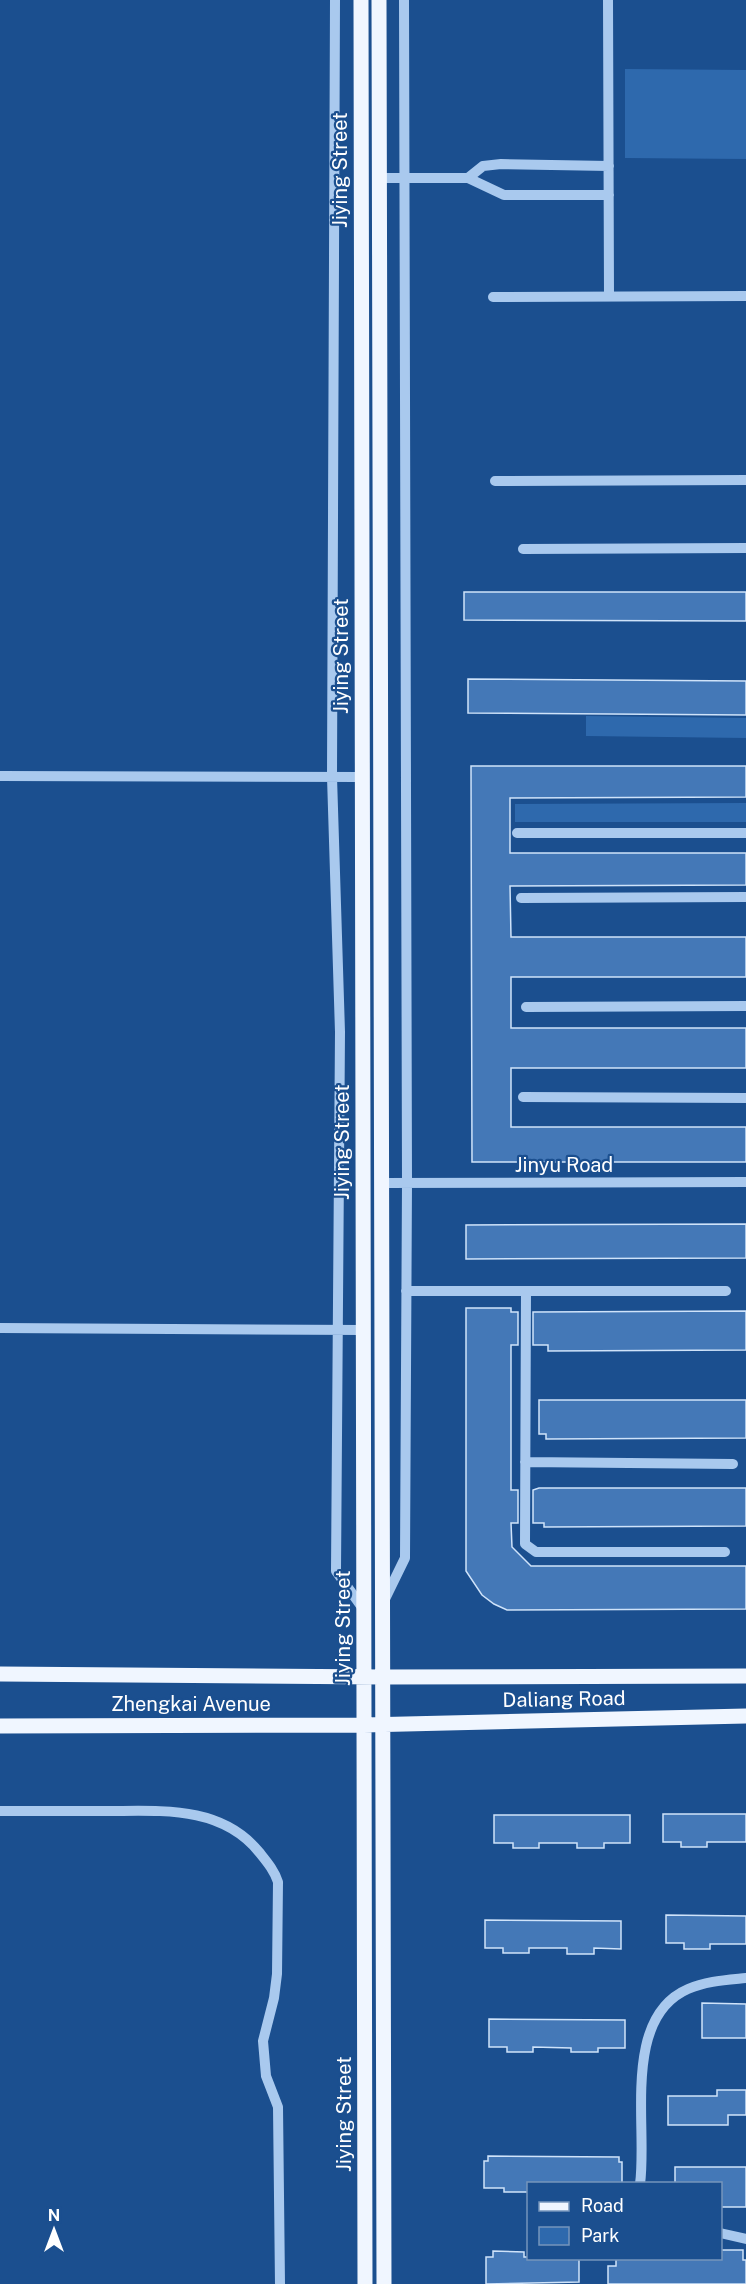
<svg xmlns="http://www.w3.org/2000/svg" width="746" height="2284" viewBox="0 0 746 2284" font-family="'Public Sans',sans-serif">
<rect width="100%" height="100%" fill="#1b4f8f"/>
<path fill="#2e69ad" d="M 625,69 L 746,70 L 746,159 L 625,158 Z
M 586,716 L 746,718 L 746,738 L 586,736 Z
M 746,803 L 746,822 L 515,822 L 515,804 Z"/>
<path fill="#4478b7" stroke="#cfe3fa" stroke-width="1.5" d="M 464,592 L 746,592 L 746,621 L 464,620 Z
M 468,679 L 746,681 L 746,715 L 468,713 Z
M 471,766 L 746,766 L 746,797 L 510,798 L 510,853 L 746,853 L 746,885 L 510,886 L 511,937 L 746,937 L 746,977 L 511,977 L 511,1028 L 746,1028 L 746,1068 L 511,1068 L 511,1127 L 746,1127 L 746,1162 L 472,1162 Z
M 746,1224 L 746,1258 L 466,1259 L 466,1225 Z
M 466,1308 L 511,1308 L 511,1312 L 518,1312 L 518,1345 L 511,1345 L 511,1490 L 518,1490 L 518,1523 L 511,1523 L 512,1547 L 531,1566 L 746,1566 L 746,1609 L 507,1610 L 494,1604 L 482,1595 L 466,1571 Z
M 746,1311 L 746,1350 L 548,1351 L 548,1345 L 533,1345 L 533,1312 Z
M 539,1400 L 746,1400 L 746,1438 L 546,1439 L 546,1434 L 539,1434 Z
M 539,1488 L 746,1488 L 746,1526 L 544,1527 L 544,1523 L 533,1523 L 533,1490 Z
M 663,1814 L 746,1814 L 746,1842 L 707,1842 L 707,1847 L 681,1847 L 681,1842 L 663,1842 Z
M 494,1815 L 630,1815 L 630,1843 L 604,1843 L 604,1848 L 577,1848 L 577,1843 L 539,1843 L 539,1848 L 513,1848 L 513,1843 L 494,1843 Z
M 666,1915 L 746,1916 L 746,1944 L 710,1944 L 710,1949 L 684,1949 L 684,1943 L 666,1943 Z
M 485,1920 L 621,1921 L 621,1949 L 594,1948 L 594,1954 L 567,1954 L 567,1948 L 529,1948 L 529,1953 L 503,1953 L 503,1948 L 485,1948 Z
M 702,2003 L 746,2004 L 746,2038 L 702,2038 Z
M 489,2019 L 625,2020 L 625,2048 L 598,2048 L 598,2052 L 571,2052 L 571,2048 L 533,2047 L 533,2052 L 507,2052 L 507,2047 L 489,2047 Z
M 717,2090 L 746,2090 L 746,2115 L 728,2115 L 728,2125 L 668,2125 L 668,2096 L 717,2096 Z
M 488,2156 L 619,2157 L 619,2162 L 622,2162 L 622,2184 L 528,2184 L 528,2192 L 504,2192 L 504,2188 L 484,2188 L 484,2161 L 488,2161 Z
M 675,2167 L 746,2167 L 746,2207 L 720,2207 L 720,2184 L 675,2184 Z
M 720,2250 L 743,2250 L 743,2260 L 746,2260 L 746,2284 L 608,2284 L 608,2266 L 616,2266 L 616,2259 L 720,2259 Z
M 493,2251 L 524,2252 L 524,2257 L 528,2257 L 528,2259 L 579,2259 L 579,2282 L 486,2284 L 486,2257 L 493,2257 Z"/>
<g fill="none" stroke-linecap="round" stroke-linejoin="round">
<path stroke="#a9c9ee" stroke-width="10" d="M 335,0 L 332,777 L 340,1032 L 336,1571 L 364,1610
M 608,0 L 609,296
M 379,178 L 468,178 L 504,195 L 609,195
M 468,178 L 483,166 L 501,164 L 609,166
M 493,297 L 746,296
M 495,481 L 746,480
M 523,549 L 746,548
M 0,776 L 362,777
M 517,833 L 746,833
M 521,898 L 746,897
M 526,1007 L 746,1006
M 523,1097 L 746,1098
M 381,1183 L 746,1182
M 406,1291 L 726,1291
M 526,1291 L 525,1544 L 536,1552 L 725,1552
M 0,1328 L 363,1330
M 525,1462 L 733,1464
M 384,1601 L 405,1558 L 407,1183 L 404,0
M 0,1811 C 35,1811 70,1811 106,1811 C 160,1811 221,1805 259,1852 C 267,1862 274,1870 278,1882 L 277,1974 L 274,1998 L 263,2041 L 266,2076 L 278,2107 L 280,2284
M 640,2184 C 648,2128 621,2018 688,1989 C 706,1981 726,1980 746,1978
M 720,2233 L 746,2239"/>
<path stroke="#f0f6ff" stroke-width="15" d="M 361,0 L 365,2284
M 379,0 L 384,2284
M 0,1674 L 382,1677 L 746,1676
M 0,1726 L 364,1725 L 746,1716"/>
</g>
<g text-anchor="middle" stroke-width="4.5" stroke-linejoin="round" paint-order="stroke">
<g font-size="20" fill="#fff" stroke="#1b4f8f">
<text transform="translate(340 170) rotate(-90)" y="7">Jiying Street</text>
<text transform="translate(341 656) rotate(-90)" y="7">Jiying Street</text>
<text transform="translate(342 1142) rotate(-90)" y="7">Jiying Street</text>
<text x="564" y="1172">Jinyu Road</text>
<text transform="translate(343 1628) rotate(-90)" y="7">Jiying Street</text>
<text transform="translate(564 1699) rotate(-1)" y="7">Daliang Road</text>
<text x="191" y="1711">Zhengkai Avenue</text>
<text transform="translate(344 2114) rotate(-90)" y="7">Jiying Street</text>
</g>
</g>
<rect x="527" y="2182" width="195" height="78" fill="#1b4f8f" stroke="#7695bc" stroke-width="1.5"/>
<rect x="539" y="2202" width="30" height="9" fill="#f0f6ff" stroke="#7695bc" stroke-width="1.5"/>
<text x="581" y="2212" font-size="18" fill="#ffffff">Road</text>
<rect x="539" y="2227" width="30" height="18" fill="#2e69ad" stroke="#7695bc" stroke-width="1.5"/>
<text x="581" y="2242" font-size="18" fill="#ffffff">Park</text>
<g transform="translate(54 2230)" stroke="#1b4f8f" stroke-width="4.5" paint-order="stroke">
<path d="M0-4.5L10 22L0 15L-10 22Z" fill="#ffffff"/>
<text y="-9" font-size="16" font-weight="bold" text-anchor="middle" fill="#ffffff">N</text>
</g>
</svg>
